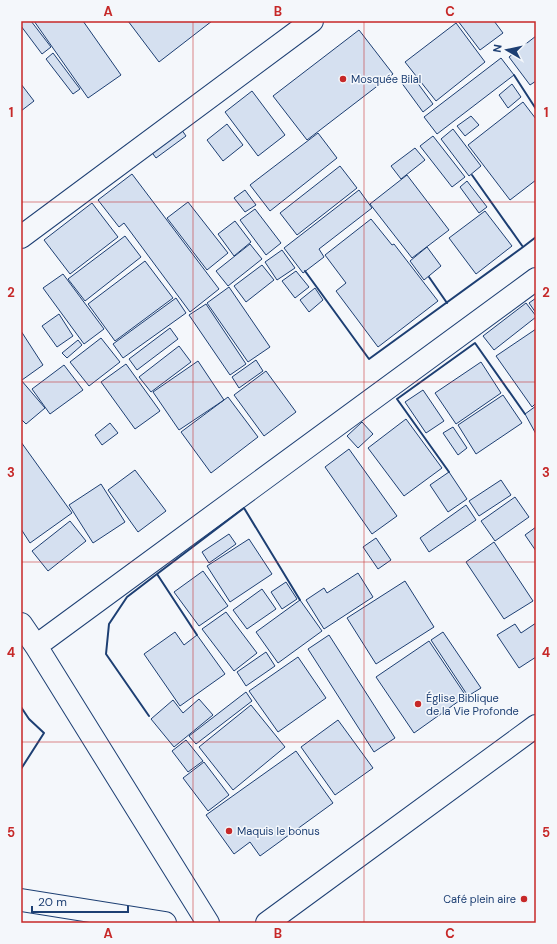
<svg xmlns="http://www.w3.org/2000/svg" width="557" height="944" viewBox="0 0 557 944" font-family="'DM Sans',sans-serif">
<rect width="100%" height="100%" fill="#f4f7fb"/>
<path fill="#d5e0f0" stroke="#1d3f73" d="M 21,21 L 31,21 L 51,47 L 42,54 L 21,26 Z
M 34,21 L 83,21 L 121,75 L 88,98 Z
M 128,21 L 212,21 L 159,62 Z
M 458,21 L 494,21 L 503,33 L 480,50 Z
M 456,23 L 485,62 L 436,101 L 405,62 Z
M 359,30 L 393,74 L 307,140 L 273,96 Z
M 536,36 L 536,81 L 530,85 L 509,57 Z
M 53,53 L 80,89 L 73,94 L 46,59 Z
M 501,58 L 514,75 L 437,134 L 424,117 Z
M 411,74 L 433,104 L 423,112 L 401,82 Z
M 21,84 L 34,101 L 21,111 Z
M 512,84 L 521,97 L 508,108 L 499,95 Z
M 252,91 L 285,135 L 258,156 L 225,112 Z
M 523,102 L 536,119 L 536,180 L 510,200 L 468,145 Z
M 471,116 L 479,125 L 465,136 L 457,126 Z
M 177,123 L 186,136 L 156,158 L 147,146 Z
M 227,124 L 243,145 L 223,161 L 207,140 Z
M 453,129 L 481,166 L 469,176 L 441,139 Z
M 318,133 L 337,158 L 270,211 L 250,185 Z
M 433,136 L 465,177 L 452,187 L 420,146 Z
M 415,148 L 425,160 L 401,179 L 391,166 Z
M 340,166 L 357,188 L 297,235 L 280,213 Z
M 132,174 L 219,289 L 190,312 L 124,223 L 119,227 L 98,200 Z
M 407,175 L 449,230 L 412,258 L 370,204 Z
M 467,181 L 487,207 L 479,213 L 460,187 Z
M 245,190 L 256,205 L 245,212 L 234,198 Z
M 359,190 L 372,208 L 319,249 L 324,257 L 303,273 L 284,248 Z
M 188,202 L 228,253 L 207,270 L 167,218 Z
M 92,203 L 118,237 L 70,274 L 44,240 Z
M 255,209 L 281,243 L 266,255 L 240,220 Z
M 485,211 L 512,246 L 476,274 L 449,238 Z
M 371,219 L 392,245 L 394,244 L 438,301 L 378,347 L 336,291 L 346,283 L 325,255 Z
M 235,221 L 251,242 L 234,256 L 218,234 Z
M 125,236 L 141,257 L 85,301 L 68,279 Z
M 250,244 L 262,259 L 228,286 L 216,271 Z
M 427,247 L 441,266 L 424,280 L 410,261 Z
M 282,250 L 295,268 L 277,280 L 265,262 Z
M 145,261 L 173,298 L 115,341 L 88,304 Z
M 262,265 L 274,280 L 246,302 L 234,286 Z
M 296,271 L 309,287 L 295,298 L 282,281 Z
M 63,274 L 104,329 L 84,344 L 43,288 Z
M 229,287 L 270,347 L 248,362 L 207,303 Z
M 315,288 L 323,300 L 309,312 L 300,300 Z
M 176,298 L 186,313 L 123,358 L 113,344 Z
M 536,298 L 536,313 L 529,303 Z
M 526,303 L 536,316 L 536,317 L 494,350 L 483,336 Z
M 206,304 L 246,364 L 230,375 L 189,315 Z
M 59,314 L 73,336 L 57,347 L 42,326 Z
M 170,328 L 178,339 L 137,370 L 129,359 Z
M 536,329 L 536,403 L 532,407 L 496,356 Z
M 21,331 L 43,365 L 22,380 L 21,378 Z
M 101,338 L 120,362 L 89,386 L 70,362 Z
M 78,340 L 82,345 L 67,358 L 62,353 Z
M 179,346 L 191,362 L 151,392 L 139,377 Z
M 256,360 L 263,371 L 239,388 L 232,377 Z
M 198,361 L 224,400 L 179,430 L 153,392 Z
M 481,362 L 501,393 L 456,424 L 435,393 Z
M 126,364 L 160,411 L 135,429 L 101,382 Z
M 64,365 L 83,390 L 50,414 L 32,389 Z
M 266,371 L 296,412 L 264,436 L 234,395 Z
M 21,380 L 45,408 L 26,424 L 21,419 Z
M 423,390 L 444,421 L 426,433 L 405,402 Z
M 503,395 L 522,423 L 476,454 L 458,425 Z
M 228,397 L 258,437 L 211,473 L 181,432 Z
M 536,406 L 536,434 L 525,414 Z
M 406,419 L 442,468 L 404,496 L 368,448 Z
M 362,422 L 373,434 L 358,448 L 347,436 Z
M 110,423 L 118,433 L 102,445 L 95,435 Z
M 453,427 L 467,448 L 458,455 L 443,433 Z
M 21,442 L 72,513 L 30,543 L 21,529 Z
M 349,449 L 397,516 L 372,534 L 325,467 Z
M 135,470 L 166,511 L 138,532 L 108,490 Z
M 449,472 L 467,499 L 448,512 L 430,485 Z
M 501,480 L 511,495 L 479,516 L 469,501 Z
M 101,484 L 125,522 L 93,543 L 69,505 Z
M 515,497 L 529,517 L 495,541 L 481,521 Z
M 466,505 L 476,520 L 429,552 L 420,538 Z
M 70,521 L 86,541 L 48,571 L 32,551 Z
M 536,527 L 536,551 L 525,535 Z
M 229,534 L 236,544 L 209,563 L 202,552 Z
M 376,538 L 391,560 L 378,569 L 363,547 Z
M 249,539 L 272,574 L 230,602 L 207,566 Z
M 494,542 L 533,601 L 504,619 L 466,562 Z
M 203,571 L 228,606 L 199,626 L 174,592 Z
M 358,573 L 373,597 L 324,629 L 306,600 L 324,588 L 327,593 Z
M 405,581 L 434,627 L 376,664 L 347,618 Z
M 286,582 L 297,599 L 282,609 L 271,592 Z
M 262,589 L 276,609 L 247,629 L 233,610 Z
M 300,600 L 322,631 L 278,663 L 256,632 Z
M 226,612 L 257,653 L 234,671 L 202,629 Z
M 536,623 L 536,657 L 519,668 L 497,635 L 515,624 L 521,633 Z
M 175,632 L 184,645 L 197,635 L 225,674 L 180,706 L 144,654 Z
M 443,632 L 481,688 L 468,696 L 431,640 Z
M 329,635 L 395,738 L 374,752 L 308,649 Z
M 429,641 L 466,696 L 414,733 L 376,677 Z
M 266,652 L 275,666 L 246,686 L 237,672 Z
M 298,657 L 326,698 L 278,732 L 249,691 Z
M 246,692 L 252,701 L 196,744 L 189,736 Z
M 199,699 L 213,715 L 174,747 L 151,719 L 173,700 L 183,713 Z
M 251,705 L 285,747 L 233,790 L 199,747 Z
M 338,720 L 373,768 L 335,795 L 301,747 Z
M 186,740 L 203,761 L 188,772 L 172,751 Z
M 296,751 L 333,803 L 260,856 L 250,842 L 234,854 L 206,815 Z
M 204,762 L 229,795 L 208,811 L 183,778 Z"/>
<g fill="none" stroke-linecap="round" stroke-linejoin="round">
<defs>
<path id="minor" d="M 21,237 L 312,21
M 21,624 L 36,646 L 208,923
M 36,646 L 536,279
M 267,923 L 536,726"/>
<path id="tertiary" d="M 21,900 L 165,923"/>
</defs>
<use href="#minor" stroke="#1d3f73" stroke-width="24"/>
<use href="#tertiary" stroke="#1d3f73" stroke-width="24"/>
<use href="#minor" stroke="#f4f7fb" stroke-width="22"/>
<use href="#tertiary" stroke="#f4f7fb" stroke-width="22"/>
<path stroke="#1d3f73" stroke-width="2" d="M 514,75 L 536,109
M 472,175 L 523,247 L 536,237
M 305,271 L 369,359 L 523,247
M 429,277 L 447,303
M 449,472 L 397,399 L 475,343 L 525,414
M 157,574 L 244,508 L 300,600
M 21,707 L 29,719 L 44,733 L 21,769
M 149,716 L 106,654 L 109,624 L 127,597 L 157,574 L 197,635"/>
</g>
<path fill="none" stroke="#c62828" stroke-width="1" stroke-opacity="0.55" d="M 193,21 L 193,923M 364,21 L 364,923M 21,202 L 536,202M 21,382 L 536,382M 21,562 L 536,562M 21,742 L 536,742"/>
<g fill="#c62828" stroke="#f4f7fb" stroke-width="1.5">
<circle cx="343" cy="79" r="4"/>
<circle cx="418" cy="704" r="4"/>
<circle cx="229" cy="831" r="4"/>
<circle cx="524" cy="899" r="4"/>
</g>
<g text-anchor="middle" stroke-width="3" stroke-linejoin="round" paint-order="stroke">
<g font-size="11" fill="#1d3f73" stroke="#f4f7fb" text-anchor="start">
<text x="351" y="83">Mosquée Bilal</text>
<text x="426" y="702">Église Biblique<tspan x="426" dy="13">de la Vie Profonde</tspan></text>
<text x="237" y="835">Maquis le bonus</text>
<text x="516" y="903" text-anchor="end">Café plein aire</text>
</g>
</g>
<rect width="557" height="944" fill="none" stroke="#f4f7fb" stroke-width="44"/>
<g transform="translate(507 50) rotate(279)" stroke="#f4f7fb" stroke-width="3" paint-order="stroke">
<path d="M0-3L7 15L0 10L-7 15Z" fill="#1d3f73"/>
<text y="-6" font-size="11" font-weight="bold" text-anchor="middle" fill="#1d3f73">N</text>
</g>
<path d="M32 906v6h96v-6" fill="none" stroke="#1d3f73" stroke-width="2"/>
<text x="38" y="906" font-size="12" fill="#1d3f73" stroke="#f4f7fb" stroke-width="3" paint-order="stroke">20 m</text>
<rect x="22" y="22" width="513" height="900" fill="none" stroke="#c62828" stroke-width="1.5"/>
<g font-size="13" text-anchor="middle" font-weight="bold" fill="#c62828">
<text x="108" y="16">A</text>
<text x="278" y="16">B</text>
<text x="450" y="16">C</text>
<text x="11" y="117">1</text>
<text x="546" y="117">1</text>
<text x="11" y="297">2</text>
<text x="546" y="297">2</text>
<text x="11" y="477">3</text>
<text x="546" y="477">3</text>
<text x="11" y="657">4</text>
<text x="546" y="657">4</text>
<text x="11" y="837">5</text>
<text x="546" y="837">5</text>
<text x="108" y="938">A</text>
<text x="278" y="938">B</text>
<text x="450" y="938">C</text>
</g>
</svg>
